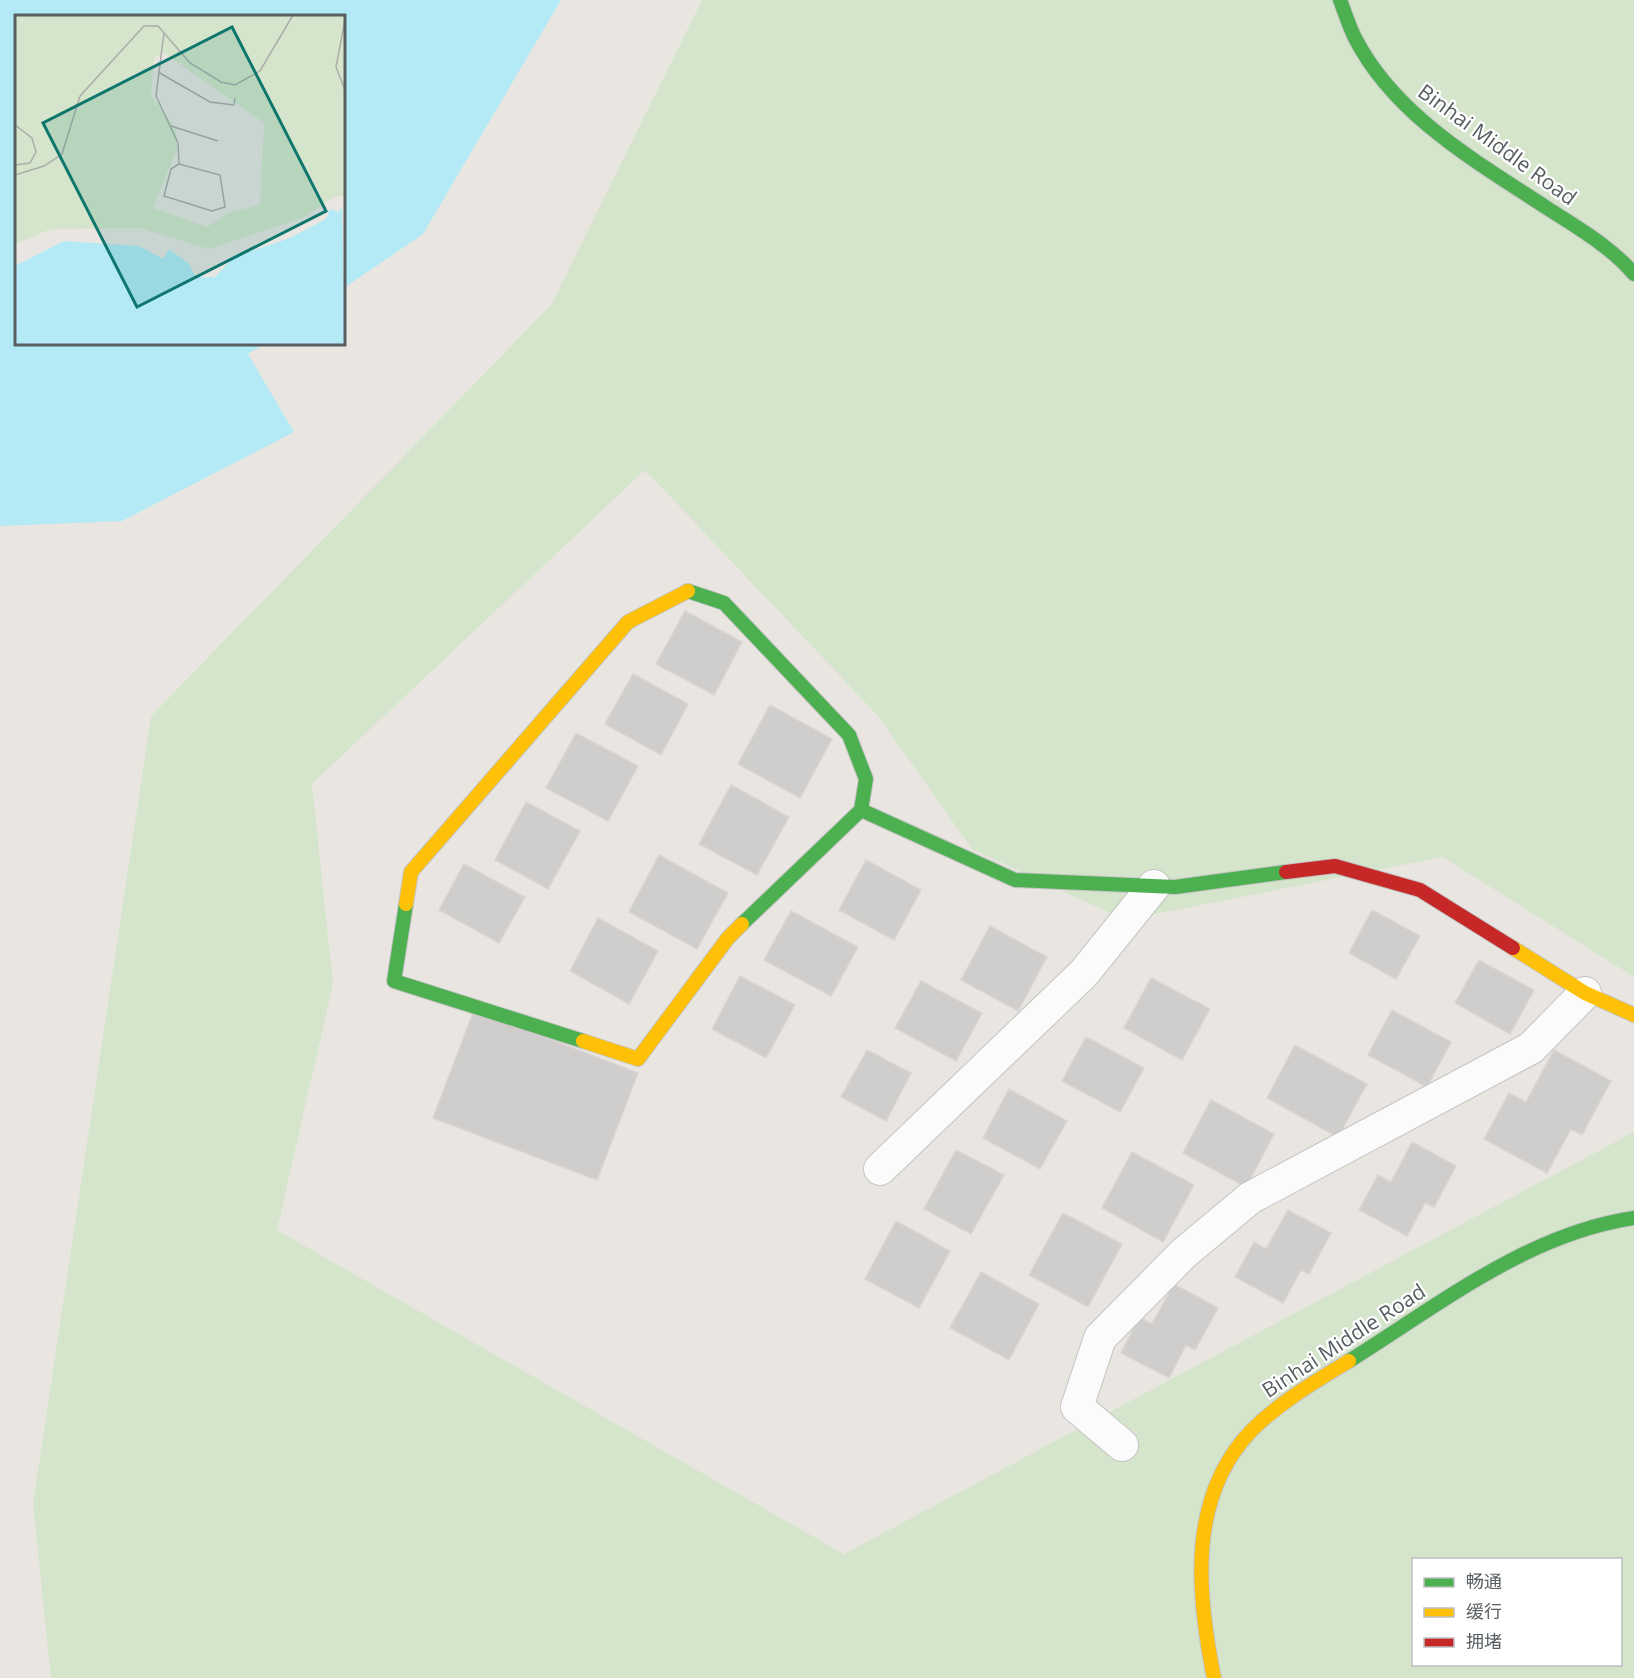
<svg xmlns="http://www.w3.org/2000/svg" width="1634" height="1678" viewBox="0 0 1634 1678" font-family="'Open Sans','Noto Sans SC',sans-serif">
<rect width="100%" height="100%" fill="#e9e6e2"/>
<path fill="#d5e5cc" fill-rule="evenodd" d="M 702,0 L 1634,0 L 1634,977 L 1443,857 L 1125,920 L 972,849 L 878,716 L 645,470 L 312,784 L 333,984 L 277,1230 L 844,1554 L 1634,1132 L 1634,1678 L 51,1678 L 33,1504 L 151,716 L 551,305 ZM 1414,1560 L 1620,1560 L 1620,1664 L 1414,1664 Z"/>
<path fill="#b3eaf6" d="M 0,0 L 561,0 L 423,234 L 344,288 L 344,16 L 16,16 L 16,344 L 264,344 L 248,354 L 294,432 L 122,521 L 0,526 Z"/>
<path fill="#d0cecc" stroke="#d8d5d2" stroke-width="1.5" d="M 685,611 L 742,642 L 714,695 L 656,664 Z
M 633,674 L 688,704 L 661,755 L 605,724 Z
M 770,705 L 832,739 L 800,798 L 738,764 Z
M 576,733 L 638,766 L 608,821 L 546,788 Z
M 731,785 L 789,817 L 757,875 L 699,844 Z
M 526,802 L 580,831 L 548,889 L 495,860 Z
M 659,855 L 728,893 L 697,949 L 629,912 Z
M 866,860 L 921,890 L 894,940 L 839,910 Z
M 464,864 L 525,897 L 499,943 L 439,910 Z
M 1372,910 L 1420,936 L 1396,979 L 1349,953 Z
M 791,911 L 858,947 L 831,996 L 764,960 Z
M 598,918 L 658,951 L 629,1004 L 570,971 Z
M 990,926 L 1047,957 L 1018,1011 L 961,980 Z
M 1479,960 L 1534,990 L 1510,1034 L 1455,1003 Z
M 740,976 L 795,1005 L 766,1058 L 712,1029 Z
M 1151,978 L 1210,1009 L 1182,1060 L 1124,1028 Z
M 921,981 L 982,1013 L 956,1061 L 895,1028 Z
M 474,1010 L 638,1073 L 597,1180 L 433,1118 Z
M 1392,1010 L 1451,1042 L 1427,1087 L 1368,1055 Z
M 1086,1037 L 1144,1068 L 1120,1112 L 1062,1081 Z
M 1295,1045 L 1367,1084 L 1338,1137 L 1267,1098 Z
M 867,1050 L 911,1073 L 886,1121 L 841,1097 Z
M 1554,1050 L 1611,1081 L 1582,1135 L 1571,1129 L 1547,1173 L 1484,1139 L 1509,1093 L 1526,1102 Z
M 1009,1089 L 1067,1121 L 1040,1169 L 983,1138 Z
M 1211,1100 L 1274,1134 L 1246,1187 L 1183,1153 Z
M 1412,1142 L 1456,1166 L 1434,1207 L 1425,1203 L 1407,1236 L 1359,1210 L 1378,1175 L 1391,1182 Z
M 956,1150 L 1004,1175 L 971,1234 L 924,1209 Z
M 1132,1152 L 1194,1185 L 1163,1242 L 1102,1208 Z
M 1288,1210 L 1331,1233 L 1309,1274 L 1301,1270 L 1283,1303 L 1235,1277 L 1254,1242 L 1266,1249 Z
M 1063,1213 L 1122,1244 L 1088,1307 L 1029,1275 Z
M 896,1221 L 950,1251 L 919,1308 L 865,1279 Z
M 981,1272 L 1039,1304 L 1009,1360 L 950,1328 Z
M 1174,1284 L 1218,1308 L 1195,1350 L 1186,1345 L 1169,1378 L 1121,1353 L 1139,1317 L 1152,1324 Z"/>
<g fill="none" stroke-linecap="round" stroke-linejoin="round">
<defs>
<path id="street" d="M 880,1169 L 1084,973 L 1154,886
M 1122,1445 L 1077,1407 L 1100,1338 L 1183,1254 L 1250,1198 L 1531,1048 L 1585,993"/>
<path id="fast" d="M 1340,0 C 1345,13 1349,26 1355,38 C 1395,116 1477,162 1547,208 C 1578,228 1610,246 1634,274
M 688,591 L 724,603 L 849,735 L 866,779 L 861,810 L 742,924
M 861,810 L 1015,880 L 1175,887 L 1286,872
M 406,904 L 394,981 L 583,1041
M 1349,1361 C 1439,1305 1527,1234 1634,1218"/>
<path id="slow" d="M 406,904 L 411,872 L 628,622 L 688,591
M 1513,948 L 1585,993 L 1634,1015
M 583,1041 L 638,1059 L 728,938 L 742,924
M 1214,1678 C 1197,1594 1187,1497 1252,1430 C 1280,1402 1316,1381 1349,1361"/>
<path id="jam" d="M 1286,872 L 1335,866 L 1420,890 L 1513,948"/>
</defs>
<use href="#street" stroke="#c4c4c3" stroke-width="34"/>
<use href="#fast" stroke="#c4c4c3" stroke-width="16"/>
<use href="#slow" stroke="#c4c4c3" stroke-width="16"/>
<use href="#jam" stroke="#c4c4c3" stroke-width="16"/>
<use href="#street" stroke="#fcfbfb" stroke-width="32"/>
<use href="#fast" stroke="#4caf50" stroke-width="14"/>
<use href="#slow" stroke="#ffc107" stroke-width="14"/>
<use href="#jam" stroke="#c62828" stroke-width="14"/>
</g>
<g text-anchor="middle" stroke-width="4.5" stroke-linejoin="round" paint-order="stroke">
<g font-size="21" fill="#585e61" stroke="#fff">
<text transform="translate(1497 145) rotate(36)" y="7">Binhai Middle Road</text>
<text transform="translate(1344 1341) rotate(-33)" y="7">Binhai Middle Road</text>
</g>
</g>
<g transform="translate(15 15)">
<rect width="330" height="330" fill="#e9e6e2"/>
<path d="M 0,0 L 330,0 L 330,182 L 321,181 L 289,202 L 194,234 L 125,213 L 36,214 L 0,229 ZM 149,38 L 249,108 L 245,190 L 214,198 L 192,212 L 138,193 L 162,134 L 161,113 L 136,81 L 139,42 Z" fill="#d5e5cc" fill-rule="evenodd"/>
<path d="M 327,191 L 330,330 L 0,330 L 0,251 L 49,226 L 124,231 L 148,244 L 154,234 L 174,249 L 181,262 L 200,262 L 219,242 L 275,223 L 311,204 L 315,194 L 324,197 Z" fill="#b3eaf6"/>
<path fill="none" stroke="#abacaa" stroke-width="1.5" d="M 330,5 L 321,52 L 330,75M 149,18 L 141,81 L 163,128 L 164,149 L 156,154 L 149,181 L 197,196 L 210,192 L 205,160 L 164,149M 143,57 L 195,87 L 219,90 L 220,83M 0,110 L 17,123 L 21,137 L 15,148 L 0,150M 156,111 L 203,126M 0,160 L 29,151 L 47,139 L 65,81 L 129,11 L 143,11 L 175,48 L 206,67 L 220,70 L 245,56 L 278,0"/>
<path fill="#0f766e" fill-opacity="0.15" stroke="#0f766e" stroke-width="3" d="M 217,12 L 311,196 L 122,292 L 28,108 Z"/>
<rect width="330" height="330" fill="none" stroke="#585e61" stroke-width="3"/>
</g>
<rect x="1412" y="1558" width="210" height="108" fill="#ffffff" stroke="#bcbfc0" stroke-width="1.5"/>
<rect x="1424" y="1578" width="30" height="9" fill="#4caf50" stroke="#bcbfc0" stroke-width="1.5"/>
<text x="1466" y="1588" font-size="18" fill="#585e61">畅通</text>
<rect x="1424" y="1608" width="30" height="9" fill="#ffc107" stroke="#bcbfc0" stroke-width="1.5"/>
<text x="1466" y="1618" font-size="18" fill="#585e61">缓行</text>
<rect x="1424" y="1638" width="30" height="9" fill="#c62828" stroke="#bcbfc0" stroke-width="1.5"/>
<text x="1466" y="1648" font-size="18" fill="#585e61">拥堵</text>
</svg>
